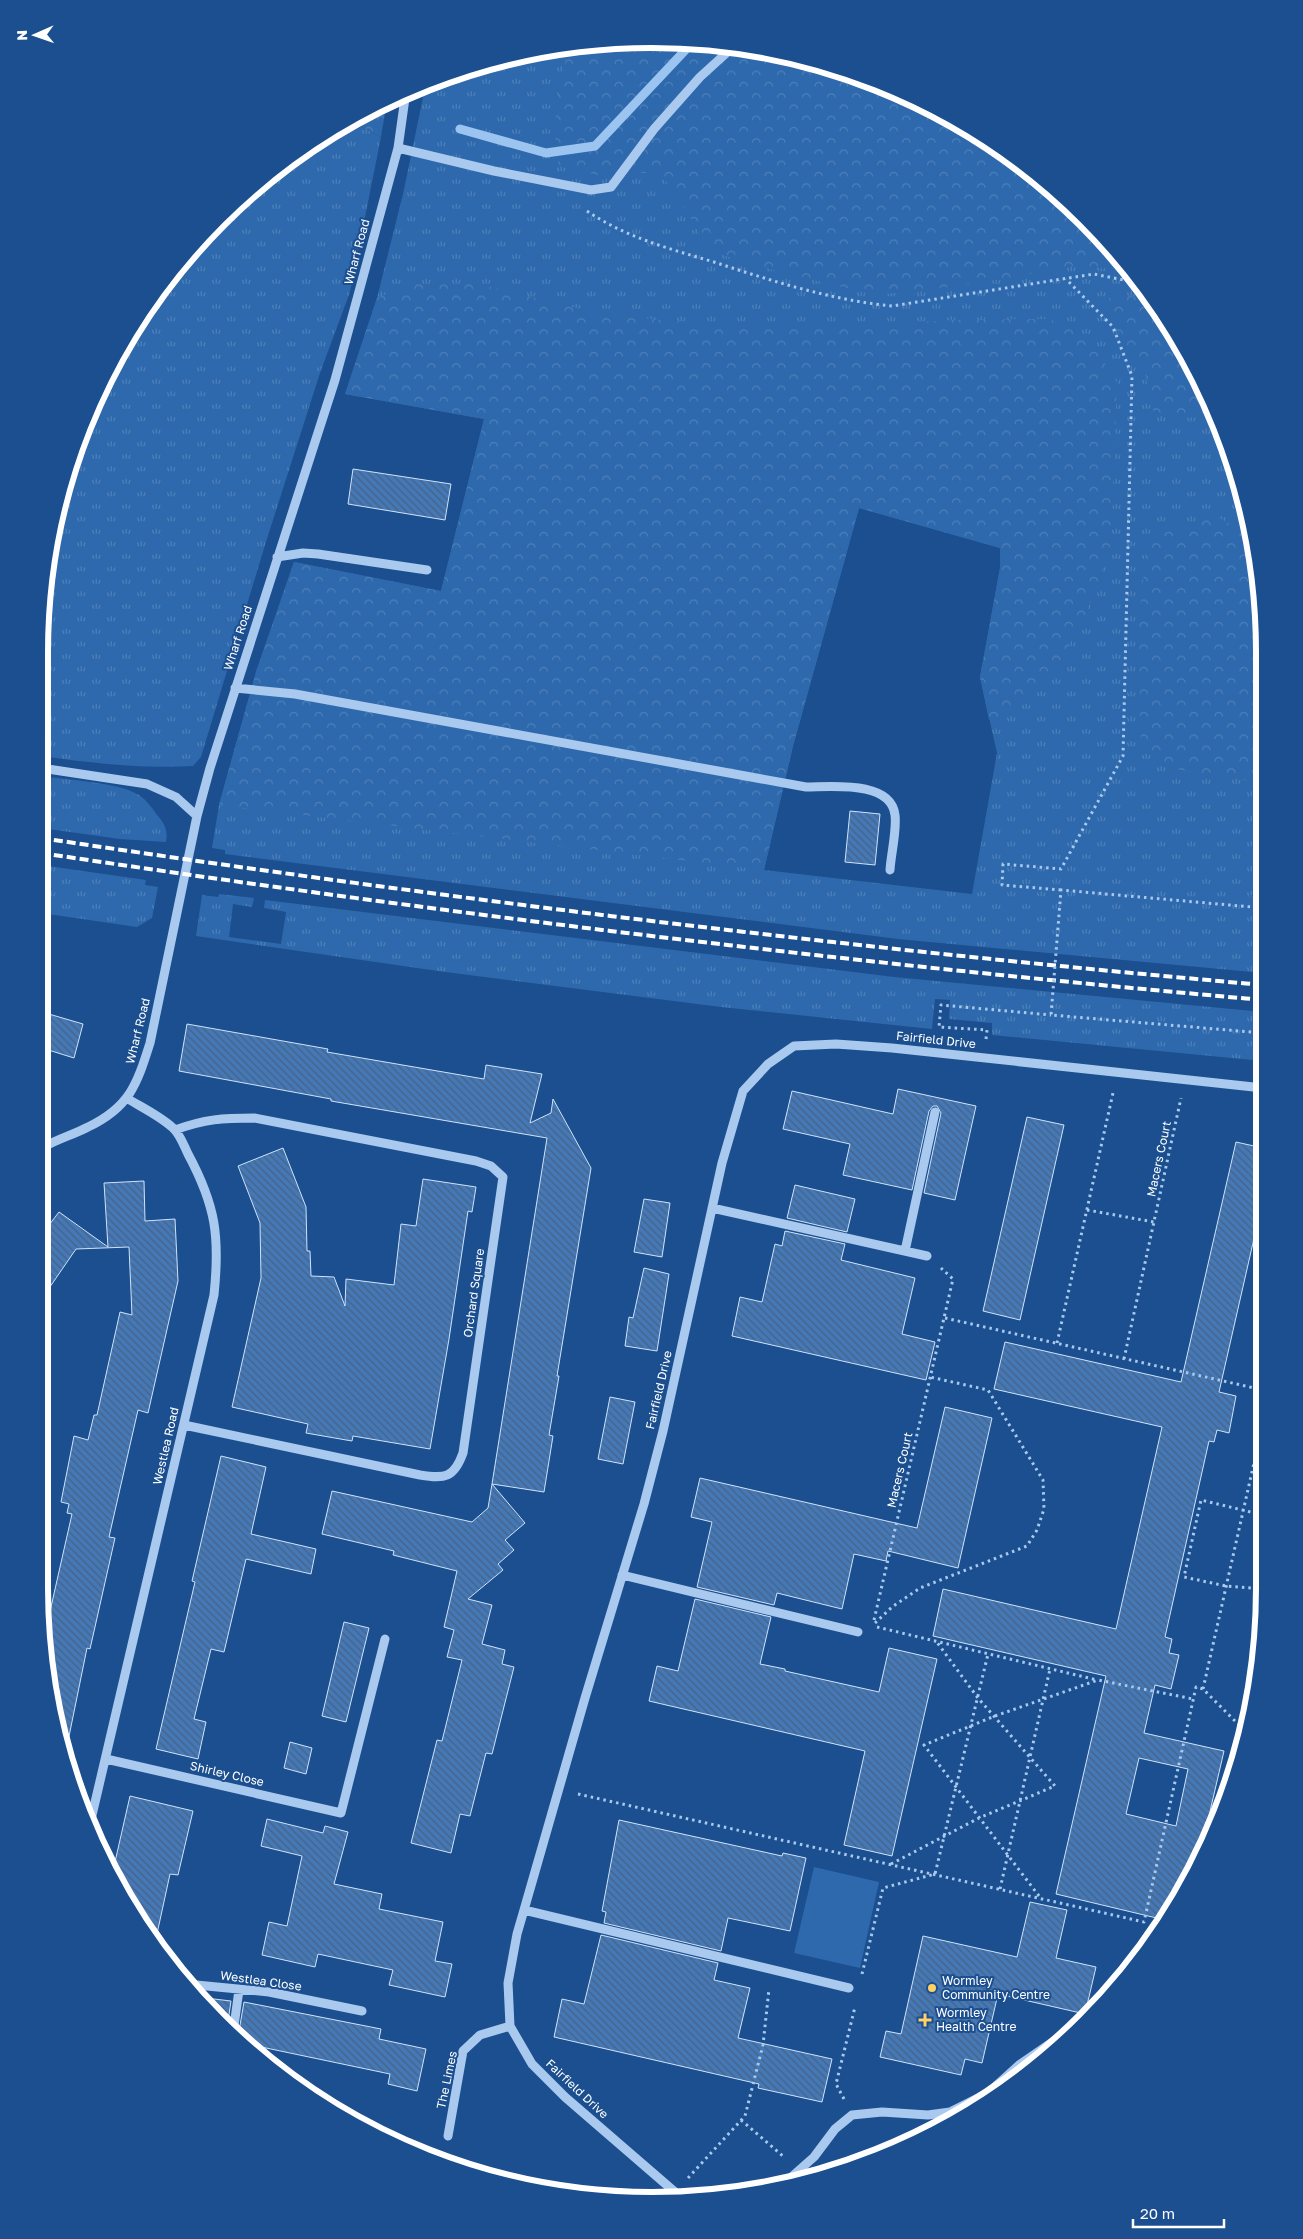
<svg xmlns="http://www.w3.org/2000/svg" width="1303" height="2239" viewBox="0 0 1303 2239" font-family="'Golos Text',sans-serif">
<defs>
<pattern id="grass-tufts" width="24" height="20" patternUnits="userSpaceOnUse" patternTransform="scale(1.25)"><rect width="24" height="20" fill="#2e69ad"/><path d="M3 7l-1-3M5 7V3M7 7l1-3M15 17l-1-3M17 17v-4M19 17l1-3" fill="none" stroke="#4d80b9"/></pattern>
<pattern id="forest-crowns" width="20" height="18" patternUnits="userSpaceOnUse" patternTransform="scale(1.25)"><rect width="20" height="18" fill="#2e69ad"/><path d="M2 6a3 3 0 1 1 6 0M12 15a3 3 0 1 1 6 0" fill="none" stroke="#4d80b9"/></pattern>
<pattern id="building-back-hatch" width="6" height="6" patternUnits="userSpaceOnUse" patternTransform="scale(1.25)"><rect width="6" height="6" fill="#4478b7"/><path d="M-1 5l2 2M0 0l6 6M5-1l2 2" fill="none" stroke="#486282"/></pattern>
</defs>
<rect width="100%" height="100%" fill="#1b4f8f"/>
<path fill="url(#grass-tufts)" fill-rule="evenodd" d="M 651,39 L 771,50 L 886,85 L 992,142 L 1085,218 L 1182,345 L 1232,455 L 1263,611 L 1263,896 L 1246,895 L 1263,897 L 1263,973 L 898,939 L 225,854 L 225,850 L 212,848 L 219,805 L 256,672 L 294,562 L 441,591 L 484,419 L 345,394 L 377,298 L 403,194 L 426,83 L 532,51 ZM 859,508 L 1000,548 L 1000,568 L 980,677 L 997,753 L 972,894 L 764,870 L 793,746 Z
M 351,121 L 381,137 L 350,292 L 320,373 L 265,545 L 201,757 L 193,766 C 143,769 91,763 41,756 L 40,611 L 71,454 L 142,311 L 218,218 L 311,142 Z
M 41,776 C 66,780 118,782 139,795 C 146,800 152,807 157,815 C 165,824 168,830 166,842 L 120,839 L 41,828 Z
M 41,865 L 146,880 L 145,885 L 158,887 L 152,918 L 137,927 L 41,913 Z
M 219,894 L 254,898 L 252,907 L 233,904 L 229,937 L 281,944 L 286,912 L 264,908 L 265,900 L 894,977 L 1263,1012 L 1263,1061 L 992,1035 L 992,1023 L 949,1019 L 950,1000 L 935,999 L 932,1029 L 721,1007 L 438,971 L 196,936 L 202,895 L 218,897 Z"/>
<path fill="url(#forest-crowns)" d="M 651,39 L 771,50 L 886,85 L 992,142 L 1085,218 L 1125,271 L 1080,265 L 967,285 L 875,295 L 776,271 L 709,251 L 674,189 L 656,172 L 602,176 L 559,166 C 550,127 559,85 569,47 Z
M 387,101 L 381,137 L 351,121 Z
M 408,284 L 479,284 L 601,314 L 709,325 L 840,326 L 956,320 L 1050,319 L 1088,338 L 1117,382 L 1111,545 L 1087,611 L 1058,665 L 1017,711 L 989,720 L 980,677 L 1000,568 L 1000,548 L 859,508 L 793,746 L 764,870 L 219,805 L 256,672 L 294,562 L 441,591 L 484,419 L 345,394 L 377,298 Z
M 1119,293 L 1147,300 L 1182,345 L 1214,416 L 1182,418 L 1153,411 L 1145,374 L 1117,330 L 1106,300 Z
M 1216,516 L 1247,534 L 1263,611 L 1263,783 L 1176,769 L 1141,750 L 1138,626 L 1148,538 Z"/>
<path fill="#2e69ad" d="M 814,1867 L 879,1882 L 860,1968 L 794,1953 Z"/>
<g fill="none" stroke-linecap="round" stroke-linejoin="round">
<path stroke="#9cc4f0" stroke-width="9" d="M 460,129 L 546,153 L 595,146 L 692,43"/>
</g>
<path fill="url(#building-back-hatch)" stroke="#cfe3fa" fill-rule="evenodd" d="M 353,469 L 451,484 L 445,520 L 348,504 Z
M 850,811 L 880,814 L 875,865 L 845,862 Z
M 42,1012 L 83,1024 L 74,1058 L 42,1048 Z
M 187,1024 L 328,1049 L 327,1052 L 484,1079 L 486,1065 L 542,1074 L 530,1123 L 551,1113 L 553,1099 L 591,1168 L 557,1376 L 559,1376 L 549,1435 L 553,1436 L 544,1492 L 492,1484 L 547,1138 L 331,1101 L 331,1099 L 179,1071 Z
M 898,1089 L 976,1106 L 955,1200 L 924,1193 L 941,1113 L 937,1106 L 933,1106 L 929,1111 L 912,1190 L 843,1175 L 850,1144 L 783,1129 L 792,1091 L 893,1114 Z
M 1027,1117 L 1064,1125 L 1020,1320 L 983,1311 Z
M 1236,1142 L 1263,1148 L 1263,1199 L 1219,1392 L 1236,1396 L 1229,1433 L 1217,1430 L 1214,1442 L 1209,1441 L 1165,1637 L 1172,1639 L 1169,1653 L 1179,1655 L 1171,1689 L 1155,1685 L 1144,1733 L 1224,1751 L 1202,1846 L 1165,1920 L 1056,1894 L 1106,1676 L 933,1636 L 943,1589 L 1116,1629 L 1162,1427 L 994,1389 L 1005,1342 L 1181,1382 ZM 1139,1758 L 1188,1769 L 1176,1826 L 1126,1814 Z
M 283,1148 L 306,1207 L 307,1251 L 310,1251 L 311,1276 L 334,1277 L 345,1306 L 346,1279 L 394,1285 L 401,1224 L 416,1226 L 423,1179 L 476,1187 L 472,1212 L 468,1211 L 449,1339 L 430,1449 L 353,1436 L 352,1441 L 306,1433 L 308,1424 L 232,1407 L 261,1278 L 260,1223 L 238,1166 Z
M 144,1181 L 145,1221 L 175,1219 L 178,1281 L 148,1413 L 138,1410 L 109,1537 L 115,1538 L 90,1649 L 87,1648 L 65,1756 L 44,1668 L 44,1638 L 72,1514 L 67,1513 L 69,1504 L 61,1502 L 74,1436 L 88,1440 L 94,1415 L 97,1415 L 120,1312 L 132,1315 L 129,1247 L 76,1249 L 43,1297 L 42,1234 L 59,1212 L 108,1247 L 104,1183 Z
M 795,1185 L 855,1199 L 847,1232 L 787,1218 Z
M 644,1199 L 670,1203 L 662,1257 L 634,1252 Z
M 785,1231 L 845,1244 L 841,1260 L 915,1278 L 902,1334 L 935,1342 L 926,1380 L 732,1336 L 740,1297 L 762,1302 L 775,1244 L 782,1246 Z
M 644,1268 L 669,1274 L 657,1351 L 625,1346 L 629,1317 L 633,1318 Z
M 610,1397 L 635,1402 L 623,1464 L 598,1459 Z
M 945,1407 L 992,1418 L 958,1568 L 888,1551 L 886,1561 L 854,1554 L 842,1609 L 777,1593 L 774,1605 L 697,1587 L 712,1522 L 691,1517 L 700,1478 L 917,1528 Z
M 221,1456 L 266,1467 L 251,1534 L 316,1549 L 311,1574 L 246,1559 L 224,1652 L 211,1649 L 194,1719 L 206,1722 L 198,1759 L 156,1749 L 195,1582 L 192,1581 Z
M 492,1484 L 525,1523 L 505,1540 L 514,1550 L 498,1564 L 503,1570 L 468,1599 L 492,1605 L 482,1644 L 505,1650 L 502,1664 L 514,1667 L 492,1754 L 486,1753 L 470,1816 L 460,1814 L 451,1853 L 411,1843 L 437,1740 L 442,1741 L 462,1660 L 447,1657 L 454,1630 L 444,1627 L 457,1571 L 393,1555 L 394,1551 L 322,1534 L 332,1491 L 472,1522 L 488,1508 Z
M 695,1599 L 771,1617 L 760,1664 L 785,1669 L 785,1671 L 879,1692 L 889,1648 L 937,1659 L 892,1856 L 844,1845 L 865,1751 L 649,1701 L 657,1666 L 678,1671 Z
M 344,1622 L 369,1628 L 346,1722 L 322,1716 Z
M 290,1742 L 312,1748 L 306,1774 L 284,1768 Z
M 130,1796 L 193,1811 L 178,1875 L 170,1874 L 155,1943 L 112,1875 Z
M 267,1819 L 323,1833 L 325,1826 L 348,1832 L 334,1884 L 382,1894 L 379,1909 L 443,1922 L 435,1961 L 452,1964 L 445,1997 L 389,1985 L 393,1970 L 318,1954 L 315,1967 L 262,1955 L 269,1922 L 287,1926 L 302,1856 L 261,1846 Z
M 619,1820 L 782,1856 L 783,1853 L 806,1858 L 790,1931 L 728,1918 L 721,1951 L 604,1923 L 606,1912 L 602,1911 Z
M 1030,1902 L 1067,1910 L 1056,1958 L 1096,1967 L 1085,2014 L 998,1994 L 982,2063 L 965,2059 L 961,2075 L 880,2057 L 886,2031 L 901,2034 L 923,1936 L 1017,1957 Z
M 601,1935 L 718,1963 L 714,1980 L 750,1988 L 738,2038 L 832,2059 L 822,2102 L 758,2088 L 759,2084 L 554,2037 L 562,1999 L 584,2004 Z
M 197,1997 L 231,2001 L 227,2028 L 218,2021 Z
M 244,2002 L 381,2029 L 379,2039 L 426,2049 L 417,2091 L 388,2084 L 390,2074 L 247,2044 L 238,2037 Z"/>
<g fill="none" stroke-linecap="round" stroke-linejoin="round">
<path stroke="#a9c9ee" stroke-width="3" stroke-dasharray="2.5 4" stroke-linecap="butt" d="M 587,211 C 625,237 670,249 714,262 C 772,281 831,300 892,306 L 1094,274 L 1134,282
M 1061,890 L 1002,885 L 1003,864 L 1061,869 L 1123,756 L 1132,376 L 1113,327 L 1066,279
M 986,1039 L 987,1030 L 939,1027 L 941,1005 L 1051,1015
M 1087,1210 L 1154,1222
M 945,1318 L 1263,1390
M 1057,1343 L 1113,1093
M 1124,1359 L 1181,1098
M 1263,1515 L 1201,1500 L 1184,1577 L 1226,1586 L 1263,1589
M 874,1620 L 953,1279 L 941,1268
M 875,1623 L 892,1607 L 920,1588 L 1027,1546 L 1037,1530 L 1044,1509 L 1043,1480 L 988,1390 L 930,1377
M 877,1627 L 1097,1680
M 1203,1689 L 1263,1423
M 70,1781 L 80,1783
M 578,1794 L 1144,1922 L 1196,1687 L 1203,1689 L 1243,1729
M 891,1864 L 979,1818 L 1055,1786 L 978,1698 L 936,1641
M 1000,1889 L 1050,1669
M 1039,1896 L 924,1745 L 995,1716 L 1098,1680 L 1193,1699
M 862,1974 L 883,1888 L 935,1874 L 988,1654
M 844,2099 L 836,2084 L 855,2007
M 741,2120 L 784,2157
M 688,2178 L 745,2116 L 763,2045 L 769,1989"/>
<path stroke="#a9c9ee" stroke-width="9" d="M 398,148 L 494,171 L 591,190 L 611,187 L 654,129 L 700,77 L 733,47
M 277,557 L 303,553 L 318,554 L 427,570
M 235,688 L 295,694 L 806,787 C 831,787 891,780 895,815 C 897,830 891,854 890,870
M 41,768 L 147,784 L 176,797 L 197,816
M 175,1130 C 205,1119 223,1118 254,1118 L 476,1161 L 491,1166 L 503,1177 L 463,1453 C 454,1478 445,1479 420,1475 L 184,1425
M 42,1148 C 57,1139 73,1135 88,1127 C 130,1107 137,1084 150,1043 L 197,816 L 210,768 L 335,380 L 398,148 L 406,91
M 712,1208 L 927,1256
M 905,1251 L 935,1112
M 622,1575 L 858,1632
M 106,1759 L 341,1813 L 385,1639
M 89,1828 L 214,1295 C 220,1237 216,1206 188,1154 C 184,1146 180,1134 173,1128 C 160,1116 143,1108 128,1099
M 524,1910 L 849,1988
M 186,1984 L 269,1992 L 362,2011
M 233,2033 L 239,1990
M 448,2136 L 463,2051 L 480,2035 L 510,2026
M 788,2180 L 814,2157 L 835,2129 L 852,2115 L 882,2112 L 928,2115 L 950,2112 L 988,2093 L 1019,2065 L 1054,2041 L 1058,2042
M 683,2199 L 565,2097 L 532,2064 L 510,2026 L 508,1983 L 517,1934 L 524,1910 L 585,1698 L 644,1504 L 663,1431 L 722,1163 L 743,1091 L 768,1064 L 794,1046 L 836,1044 L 892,1048 L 1263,1088"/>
<path stroke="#fff" stroke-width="4" stroke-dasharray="9 4" stroke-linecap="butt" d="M 41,838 C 447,899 854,949 1263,985
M 41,853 C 447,914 854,964 1263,1000"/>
<path stroke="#a9c9ee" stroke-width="3" stroke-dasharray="2.5 4" stroke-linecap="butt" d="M 1263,908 L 1061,890 L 1051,1015 L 1263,1033"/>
</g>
<g fill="#ffd166" stroke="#1b4f8f" stroke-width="2">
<circle cx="932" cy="1988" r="5"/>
<path d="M922.5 2012.5h5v5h5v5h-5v5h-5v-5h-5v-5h5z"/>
</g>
<g text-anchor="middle" stroke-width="4" stroke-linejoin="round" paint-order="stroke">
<g font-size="12" fill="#fff" stroke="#1b4f8f">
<text transform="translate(357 252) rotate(-75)" y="4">Wharf Road</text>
<text transform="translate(238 638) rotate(-72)" y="4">Wharf Road</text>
<text transform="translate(138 1031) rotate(-76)" y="4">Wharf Road</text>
<text transform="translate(936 1040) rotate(6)" y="4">Fairfield Drive</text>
<text transform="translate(1159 1159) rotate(-78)" y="4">Macers Court</text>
<text transform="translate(474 1293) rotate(-82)" y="4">Orchard Square</text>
<text transform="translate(659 1390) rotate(-77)" y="4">Fairfield Drive</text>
<text transform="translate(166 1446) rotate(-77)" y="4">Westlea Road</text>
<text transform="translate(900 1470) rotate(-77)" y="4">Macers Court</text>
<text transform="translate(227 1774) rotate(13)" y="4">Shirley Close</text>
<text transform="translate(261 1981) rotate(8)" y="4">Westlea Close</text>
<text transform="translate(447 2080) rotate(-78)" y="4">The Limes</text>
<text transform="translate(577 2089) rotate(43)" y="4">Fairfield Drive</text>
</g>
<g font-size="12" fill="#fff" stroke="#1b4f8f" text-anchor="start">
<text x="942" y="1985">Wormley<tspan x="942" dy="14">Community Centre</tspan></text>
<text x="936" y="2017">Wormley<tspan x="936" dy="14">Health Centre</tspan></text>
</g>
</g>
<path d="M0 0H1303V2239H0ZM652 48H652A604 604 0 0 1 1256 652V1588A604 604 0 0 1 652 2192H652A604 604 0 0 1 48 1588V652A604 604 0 0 1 652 48Z" fill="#1b4f8f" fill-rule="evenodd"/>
<path fill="none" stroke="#fff" stroke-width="6" d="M652 48H652A604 604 0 0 1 1256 652V1588A604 604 0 0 1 652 2192H652A604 604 0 0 1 48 1588V652A604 604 0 0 1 652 48Z"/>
<g transform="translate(35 35) rotate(268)" stroke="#1b4f8f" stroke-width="4" paint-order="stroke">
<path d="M0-4L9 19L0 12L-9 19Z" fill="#ffffff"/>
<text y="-8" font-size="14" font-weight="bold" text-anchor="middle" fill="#ffffff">N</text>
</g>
<path d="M1133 2219v8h91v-8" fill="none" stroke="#ffffff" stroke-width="2.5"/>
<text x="1140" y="2219" font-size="15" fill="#ffffff" stroke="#1b4f8f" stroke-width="4" paint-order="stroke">20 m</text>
</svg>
